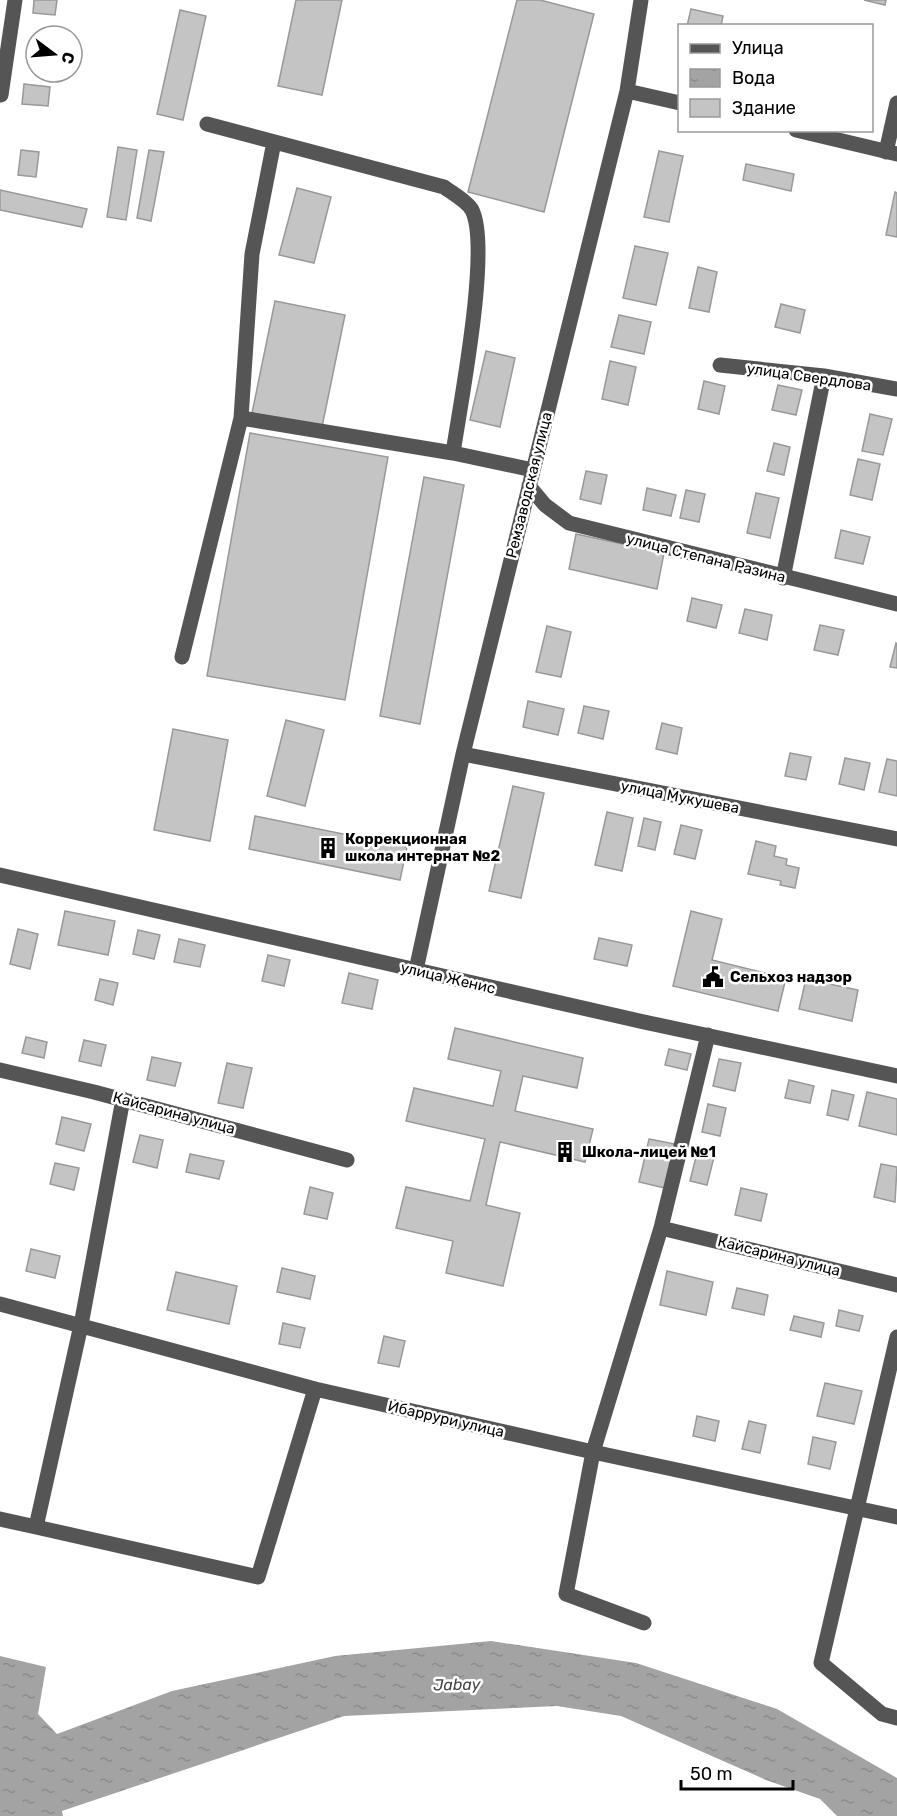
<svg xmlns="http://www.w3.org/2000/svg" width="897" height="1816" viewBox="0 0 897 1816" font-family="Rubik,sans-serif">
<defs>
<pattern id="water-ripples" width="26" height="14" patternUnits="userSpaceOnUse" patternTransform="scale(1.5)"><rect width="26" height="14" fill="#a3a3a3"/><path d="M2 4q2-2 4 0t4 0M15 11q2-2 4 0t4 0" fill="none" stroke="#8b8b8b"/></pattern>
</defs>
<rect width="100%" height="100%" fill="#fff"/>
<path fill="url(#water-ripples)" d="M 491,1641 L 636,1663 L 777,1709 L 897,1778 L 897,1816 L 837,1816 L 820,1799 L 766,1780 L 621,1716 L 557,1706 L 344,1716 L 62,1811 L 63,1816 L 0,1816 L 0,1656 L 46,1667 L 38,1714 L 57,1734 L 172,1691 L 335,1656 Z"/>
<path fill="#c4c4c4" stroke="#999" stroke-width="1.5" d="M 34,0 L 57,0 L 55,15 L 33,13 Z
M 296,0 L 342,0 L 322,95 L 278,86 Z
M 517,0 L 540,0 L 594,14 L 544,212 L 468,192 Z
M 864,0 L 886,0 L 885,5 Z
M 691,9 L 723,16 L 721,26 L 687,26 Z
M 180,10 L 206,16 L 183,120 L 157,114 Z
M 34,39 L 36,39 L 36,59 L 31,58 Z
M 24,84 L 50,87 L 48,106 L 22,104 Z
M 118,147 L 137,150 L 126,220 L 107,217 Z
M 21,150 L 39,152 L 36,177 L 18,175 Z
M 149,150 L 164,152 L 151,221 L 137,218 Z
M 659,151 L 683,156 L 669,222 L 644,217 Z
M 746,164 L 794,174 L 791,191 L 743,180 Z
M 297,188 L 331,197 L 314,263 L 279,255 Z
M 0,190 L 87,209 L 82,227 L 0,210 Z
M 895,192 L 897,193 L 897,237 L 886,235 Z
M 635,246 L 668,253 L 656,305 L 623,298 Z
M 698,267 L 717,272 L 709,312 L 689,308 Z
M 275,301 L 345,315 L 322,427 L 252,413 Z
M 781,304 L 805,310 L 800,333 L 775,327 Z
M 619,315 L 651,322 L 644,354 L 611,347 Z
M 486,351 L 515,358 L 500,427 L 470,420 Z
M 610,361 L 636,367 L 628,405 L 602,399 Z
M 704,381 L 725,386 L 719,414 L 698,409 Z
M 778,385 L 802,390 L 796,415 L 772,410 Z
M 870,414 L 892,419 L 883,455 L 862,451 Z
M 250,433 L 388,457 L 345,700 L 207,676 Z
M 774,443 L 790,447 L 784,475 L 767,471 Z
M 858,459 L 880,464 L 872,500 L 850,495 Z
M 586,471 L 607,475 L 601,504 L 580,499 Z
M 424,477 L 464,485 L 420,724 L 380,716 Z
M 647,488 L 676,495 L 671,516 L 643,510 Z
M 686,490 L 705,494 L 699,522 L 680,518 Z
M 756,493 L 779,498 L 770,538 L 747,533 Z
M 841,530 L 870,537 L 863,564 L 835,558 Z
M 576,534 L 664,553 L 657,589 L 569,569 Z
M 692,598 L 722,605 L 716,628 L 687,621 Z
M 745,609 L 772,615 L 767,640 L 739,633 Z
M 820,625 L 844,630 L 838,655 L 814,650 Z
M 547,626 L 571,632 L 561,677 L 536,672 Z
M 896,643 L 897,644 L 897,668 L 890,667 Z
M 528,701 L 564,709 L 558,735 L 523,727 Z
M 584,706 L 609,711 L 603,739 L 578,733 Z
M 286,720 L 324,730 L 305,806 L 267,796 Z
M 662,723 L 682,728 L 677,754 L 656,749 Z
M 173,729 L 228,740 L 210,841 L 154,830 Z
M 790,753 L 811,757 L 806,780 L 785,776 Z
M 845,758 L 870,763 L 864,790 L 839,784 Z
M 887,759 L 897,761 L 897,796 L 879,792 Z
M 513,786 L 544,793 L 521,898 L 489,891 Z
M 607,812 L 633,818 L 622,871 L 595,865 Z
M 255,816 L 407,847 L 400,880 L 249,849 Z
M 644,818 L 661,822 L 655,850 L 638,846 Z
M 681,825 L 702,830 L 695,859 L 674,854 Z
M 756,841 L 776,846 L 774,856 L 787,859 L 786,865 L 799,868 L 795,888 L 780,885 L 781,881 L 748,874 Z
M 65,911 L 115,921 L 108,955 L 58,945 Z
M 691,911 L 722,919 L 712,960 L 786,978 L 778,1011 L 673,986 Z
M 18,929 L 38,934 L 30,969 L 10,964 Z
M 138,930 L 160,935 L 154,959 L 133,954 Z
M 599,938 L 632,945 L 627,966 L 594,959 Z
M 179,939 L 205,945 L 200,967 L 174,962 Z
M 268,955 L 290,960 L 284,986 L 262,981 Z
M 349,973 L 378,980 L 372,1009 L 342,1003 Z
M 100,979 L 118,983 L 113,1005 L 95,1000 Z
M 806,979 L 858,990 L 852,1021 L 799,1009 Z
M 455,1028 L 583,1058 L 577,1088 L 523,1076 L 515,1111 L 593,1129 L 585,1162 L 500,1142 L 486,1205 L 520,1213 L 503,1286 L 446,1273 L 453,1241 L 396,1228 L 406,1187 L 470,1201 L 485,1139 L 406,1121 L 414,1088 L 493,1106 L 501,1071 L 448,1059 Z
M 26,1037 L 47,1042 L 44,1058 L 22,1053 Z
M 84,1040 L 106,1045 L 101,1066 L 79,1061 Z
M 669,1049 L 691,1054 L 687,1070 L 665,1065 Z
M 152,1057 L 181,1063 L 175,1086 L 147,1080 Z
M 719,1059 L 741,1063 L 735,1091 L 713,1086 Z
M 227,1063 L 252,1068 L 243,1108 L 218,1103 Z
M 789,1080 L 814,1086 L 810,1103 L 785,1098 Z
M 832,1090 L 854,1095 L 848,1120 L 827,1115 Z
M 867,1092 L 897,1099 L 897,1135 L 859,1126 Z
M 708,1104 L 726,1108 L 720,1136 L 702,1132 Z
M 62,1117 L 91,1124 L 84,1151 L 56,1144 Z
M 140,1135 L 163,1140 L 157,1168 L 133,1162 Z
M 649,1139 L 675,1144 L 665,1188 L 639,1182 Z
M 698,1149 L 715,1153 L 707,1185 L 690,1181 Z
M 190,1154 L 224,1161 L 219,1179 L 186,1172 Z
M 55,1163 L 79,1168 L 74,1190 L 50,1184 Z
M 881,1164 L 897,1167 L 895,1202 L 874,1197 Z
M 310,1187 L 333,1193 L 327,1219 L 304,1214 Z
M 741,1188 L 767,1194 L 761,1221 L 735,1215 Z
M 31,1249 L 60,1256 L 55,1278 L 26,1271 Z
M 282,1268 L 315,1276 L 310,1299 L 277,1292 Z
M 667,1271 L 713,1282 L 706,1315 L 660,1305 Z
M 176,1272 L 237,1286 L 229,1324 L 167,1310 Z
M 737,1288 L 768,1295 L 764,1315 L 732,1308 Z
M 839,1310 L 863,1316 L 859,1331 L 836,1326 Z
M 794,1316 L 824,1323 L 821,1337 L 790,1330 Z
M 283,1323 L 305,1328 L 300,1348 L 279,1344 Z
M 384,1336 L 405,1341 L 399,1367 L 378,1363 Z
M 825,1383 L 862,1391 L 854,1424 L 817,1416 Z
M 697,1416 L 719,1421 L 715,1441 L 693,1436 Z
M 749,1421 L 766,1425 L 760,1453 L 742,1449 Z
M 813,1437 L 836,1442 L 830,1469 L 808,1464 Z"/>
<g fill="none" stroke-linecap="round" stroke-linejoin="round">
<path stroke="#555" stroke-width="15" d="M 627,91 L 680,103
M 1,95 L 15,0
M 207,124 L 444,187 C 452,193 467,201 472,210 C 491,248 460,405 453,453
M 796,130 L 897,154
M 886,152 L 897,103
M 720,365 L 824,376 L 897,389
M 241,418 L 453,453 L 533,470
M 529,486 L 545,505 L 569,523 L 897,604
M 783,578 L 824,376
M 182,657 L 241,418 L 252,254 L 274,142
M 463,754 L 897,839
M 0,875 L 644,1022 L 897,1076
M 416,970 L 463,754 L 627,91 L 641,0
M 0,1070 L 94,1092 L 347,1160
M 661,1228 L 897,1285
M 0,1304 L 315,1389 L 593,1452 L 897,1517
M 897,1337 L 821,1663 L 882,1714 L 897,1718
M 0,1519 L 36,1527 L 81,1325 L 123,1099
M 36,1527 L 258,1577 L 315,1389
M 644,1623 L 566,1594 L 593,1452 L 661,1228 L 708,1035"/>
</g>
<defs>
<symbol id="building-bare" viewBox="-9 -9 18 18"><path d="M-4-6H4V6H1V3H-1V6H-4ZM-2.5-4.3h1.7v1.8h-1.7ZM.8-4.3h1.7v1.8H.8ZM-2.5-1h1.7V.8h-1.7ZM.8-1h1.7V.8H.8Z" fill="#000" stroke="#fff" stroke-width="2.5" paint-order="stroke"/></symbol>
<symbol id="civic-bare" viewBox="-9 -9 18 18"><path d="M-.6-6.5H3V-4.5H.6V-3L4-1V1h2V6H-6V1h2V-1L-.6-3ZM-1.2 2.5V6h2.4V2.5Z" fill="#000" stroke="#fff" stroke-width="2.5" paint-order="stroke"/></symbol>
</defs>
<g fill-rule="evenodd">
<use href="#building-bare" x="313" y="833" width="30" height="30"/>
<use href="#civic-bare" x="698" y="962" width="30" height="30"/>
<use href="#building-bare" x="550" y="1137" width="30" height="30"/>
</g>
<g text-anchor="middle" stroke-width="5" stroke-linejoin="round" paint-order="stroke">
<g font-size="15" fill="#000" stroke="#fff">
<text transform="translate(809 377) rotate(8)" y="5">улица Свердлова</text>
<text transform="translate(529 485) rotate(-76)" y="5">Ремзаводская улица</text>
<text transform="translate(706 558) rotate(14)" y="5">улица Степана Разина</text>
<text transform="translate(680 797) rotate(11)" y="5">улица Мукушева</text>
<text transform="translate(448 978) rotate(13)" y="5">улица Женис</text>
<text transform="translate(174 1113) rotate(15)" y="5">Кайсарина улица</text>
<text transform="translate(779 1256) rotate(14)" y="5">Кайсарина улица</text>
<text transform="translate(446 1419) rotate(13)" y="5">Ибаррури улица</text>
</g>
<g font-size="15" font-weight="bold" fill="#000" stroke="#fff" text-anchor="start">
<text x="345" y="844">Коррекционная<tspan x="345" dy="17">школа интернат №2</tspan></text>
<text x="730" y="982">Сельхоз надзор</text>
<text x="582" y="1157">Школа-лицей №1</text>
</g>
<g font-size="16" font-style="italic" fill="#444" stroke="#fff">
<text transform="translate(457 1684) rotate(-1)" y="6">Jabay</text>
</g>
</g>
<rect x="678" y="24" width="195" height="108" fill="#ffffff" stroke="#999999" stroke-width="1.5"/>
<rect x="690" y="44" width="30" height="9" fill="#555555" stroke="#999999" stroke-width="1.5"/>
<text x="732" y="54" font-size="18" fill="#000000">Улица</text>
<rect x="690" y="69" width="30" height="18" fill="url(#water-ripples)" stroke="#999999" stroke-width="1.5"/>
<text x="732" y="84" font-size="18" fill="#000000">Вода</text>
<rect x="690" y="99" width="30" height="18" fill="#c4c4c4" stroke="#999999" stroke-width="1.5"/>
<text x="732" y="114" font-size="18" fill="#000000">Здание</text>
<g transform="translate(54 54) rotate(106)"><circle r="28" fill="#ffffff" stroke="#999999" stroke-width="1.5"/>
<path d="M0-4.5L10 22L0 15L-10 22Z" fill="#000000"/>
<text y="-9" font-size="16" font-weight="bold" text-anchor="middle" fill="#000000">С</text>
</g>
<path d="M681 1780v9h112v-9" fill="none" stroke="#000000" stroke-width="3"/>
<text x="690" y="1780" font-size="18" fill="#000000" stroke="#ffffff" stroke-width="4.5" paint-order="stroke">50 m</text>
</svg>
